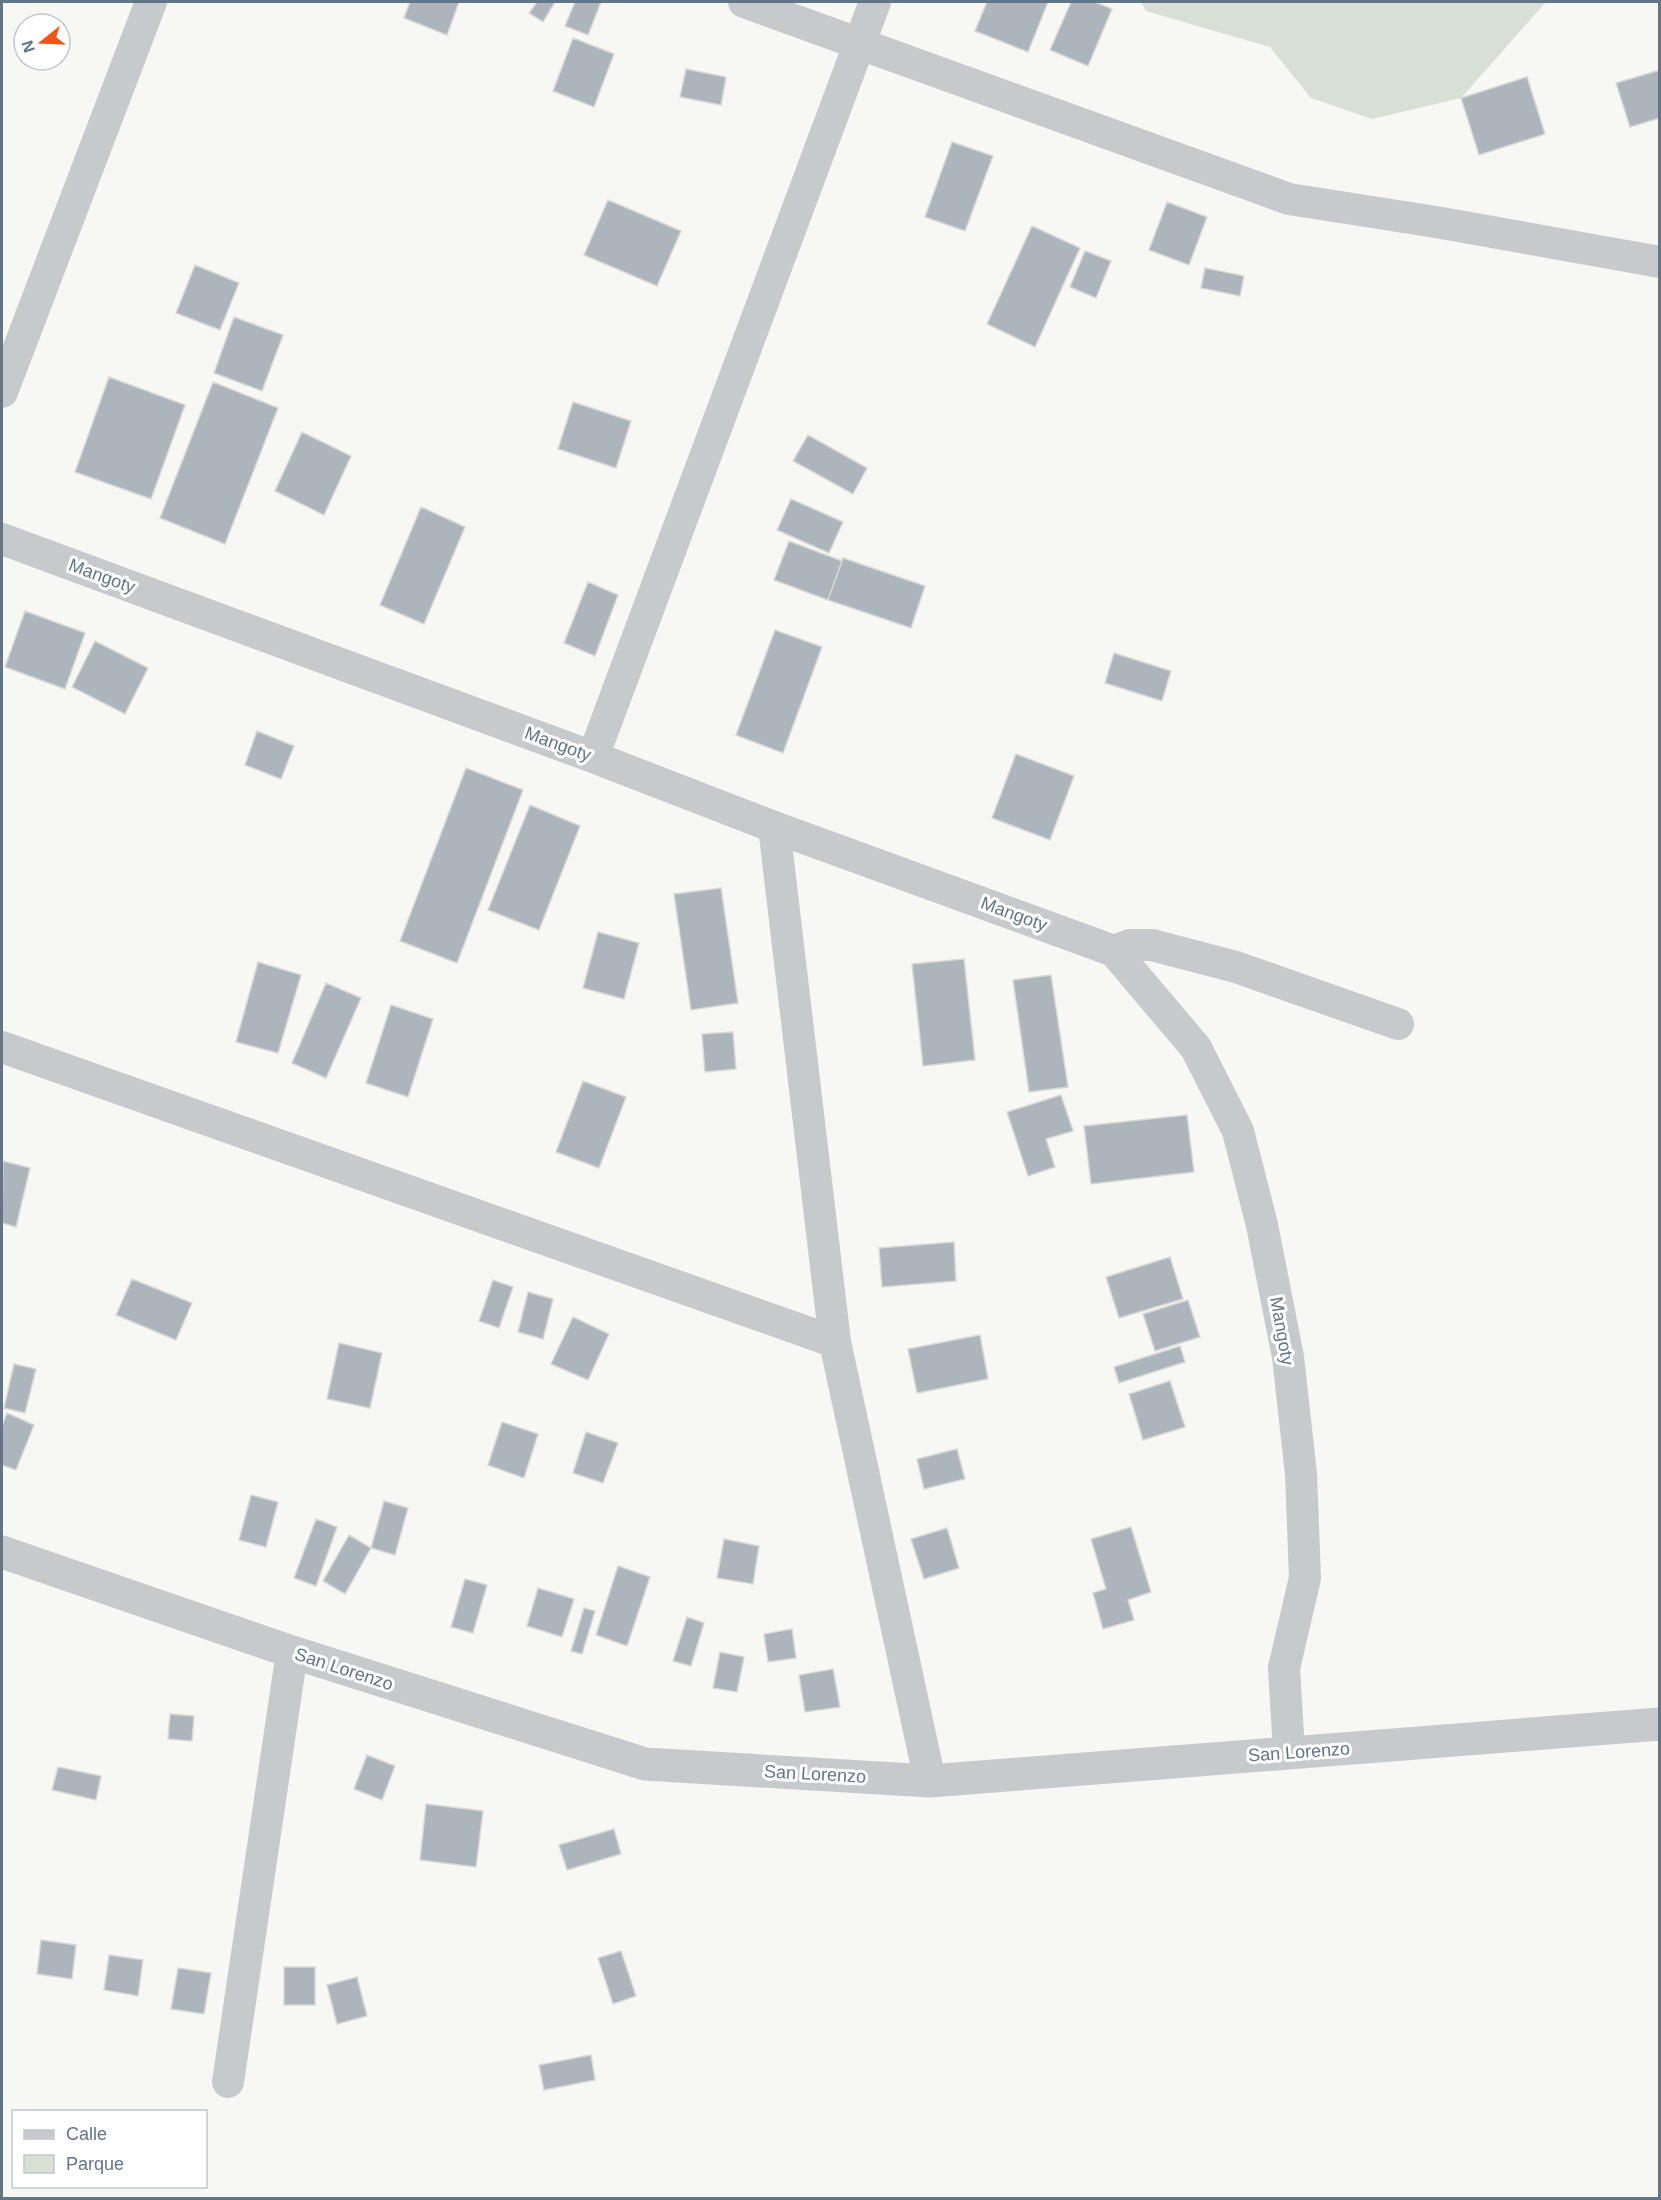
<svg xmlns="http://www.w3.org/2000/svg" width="1661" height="2200" viewBox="0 0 1661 2200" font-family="Arial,sans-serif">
<rect width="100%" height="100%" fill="#f7f7f3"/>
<path fill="#d8dfd4" d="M 1141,2 L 1546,2 L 1461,98 L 1372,119 L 1311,98 L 1270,47 L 1146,11 Z"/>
<path fill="#acb5bb" stroke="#d8d8d6" stroke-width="1.5" d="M 410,2 L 459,2 L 447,35 L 404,18 Z
M 537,2 L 555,2 L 543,22 L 529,13 Z
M 575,2 L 601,2 L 588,35 L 565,26 Z
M 987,2 L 1048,2 L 1028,52 L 975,31 Z
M 1071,2 L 1095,2 L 1112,9 L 1088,66 L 1050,50 Z
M 573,38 L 614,54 L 594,107 L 553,91 Z
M 686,69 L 726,77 L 721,105 L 680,97 Z
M 1660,70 L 1660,118 L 1630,127 L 1616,83 Z
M 1527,77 L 1545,134 L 1479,155 L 1461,98 Z
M 952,142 L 993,156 L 965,231 L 925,217 Z
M 608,200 L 681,231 L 657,286 L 584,255 Z
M 1167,202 L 1207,217 L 1189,265 L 1149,250 Z
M 1032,226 L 1080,248 L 1035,347 L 987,324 Z
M 1085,251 L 1111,261 L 1096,298 L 1070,287 Z
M 195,265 L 239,283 L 220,330 L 176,313 Z
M 1205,268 L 1244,276 L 1240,296 L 1201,288 Z
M 234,317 L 283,335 L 262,391 L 214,373 Z
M 109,377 L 185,405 L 151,499 L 75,472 Z
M 213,382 L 278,408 L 225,544 L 160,518 Z
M 573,402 L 631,421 L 616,468 L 558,449 Z
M 302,432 L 351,456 L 324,515 L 275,491 Z
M 808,435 L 867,468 L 853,494 L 793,461 Z
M 791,499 L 843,522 L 829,553 L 777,530 Z
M 421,507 L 465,527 L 424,624 L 380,605 Z
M 789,541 L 842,561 L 828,600 L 774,580 Z
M 843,558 L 925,586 L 911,628 L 828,600 Z
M 588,582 L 618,595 L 595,656 L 564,643 Z
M 25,611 L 85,633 L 65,689 L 5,667 Z
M 775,630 L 822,647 L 783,753 L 736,735 Z
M 95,641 L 148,668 L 125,714 L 72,687 Z
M 1114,653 L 1171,671 L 1162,701 L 1105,683 Z
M 257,731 L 294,746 L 281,779 L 245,765 Z
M 1016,754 L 1074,776 L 1050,840 L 992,818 Z
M 466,768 L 523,790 L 457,963 L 400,941 Z
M 530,805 L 580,826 L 539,930 L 488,910 Z
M 721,888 L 738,1003 L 691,1010 L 674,894 Z
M 598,932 L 639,943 L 624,999 L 583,988 Z
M 964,959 L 975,1060 L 923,1066 L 912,964 Z
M 258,962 L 301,975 L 278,1053 L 236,1042 Z
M 1051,975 L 1068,1087 L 1029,1092 L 1013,980 Z
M 326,983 L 361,998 L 326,1078 L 292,1063 Z
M 391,1005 L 433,1019 L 408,1097 L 366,1083 Z
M 733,1032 L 736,1069 L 705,1072 L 702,1034 Z
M 583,1081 L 626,1097 L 599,1168 L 556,1152 Z
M 1061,1095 L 1073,1131 L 1046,1139 L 1055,1167 L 1028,1176 L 1007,1112 Z
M 1187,1115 L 1194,1172 L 1091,1184 L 1084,1126 Z
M 3,1161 L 30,1168 L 16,1227 L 2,1223 Z
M 954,1242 L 956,1281 L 882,1287 L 879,1248 Z
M 1170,1257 L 1183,1299 L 1119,1318 L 1106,1277 Z
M 132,1279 L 192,1303 L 176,1340 L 116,1315 Z
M 493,1280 L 513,1287 L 499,1328 L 479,1321 Z
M 528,1292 L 553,1299 L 543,1339 L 518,1332 Z
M 1188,1300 L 1200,1337 L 1155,1351 L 1143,1314 Z
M 573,1317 L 609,1334 L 588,1380 L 551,1364 Z
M 980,1335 L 988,1379 L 917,1393 L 908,1349 Z
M 339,1343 L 382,1353 L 370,1408 L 327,1399 Z
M 1180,1346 L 1185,1362 L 1119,1383 L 1114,1367 Z
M 14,1364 L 36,1369 L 25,1413 L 4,1408 Z
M 1170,1381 L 1185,1427 L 1143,1440 L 1129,1394 Z
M 7,1413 L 34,1425 L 16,1470 L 2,1465 L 2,1426 Z
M 502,1422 L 538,1434 L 524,1478 L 488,1465 Z
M 586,1432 L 618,1443 L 603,1483 L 573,1473 Z
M 957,1449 L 965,1479 L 924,1489 L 917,1459 Z
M 251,1495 L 278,1502 L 266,1547 L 239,1540 Z
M 384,1501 L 408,1508 L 395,1555 L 371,1548 Z
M 316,1519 L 337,1527 L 316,1586 L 294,1578 Z
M 1131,1527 L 1151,1592 L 1128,1600 L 1134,1620 L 1103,1629 L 1093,1593 L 1106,1589 L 1091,1539 Z
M 947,1528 L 959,1568 L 924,1579 L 911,1539 Z
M 349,1535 L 371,1548 L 345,1594 L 323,1581 Z
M 724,1539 L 759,1546 L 753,1584 L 717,1578 Z
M 618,1566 L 650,1577 L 627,1646 L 596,1635 Z
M 465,1579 L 487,1585 L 473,1633 L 451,1627 Z
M 538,1588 L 574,1599 L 562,1637 L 527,1626 Z
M 584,1608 L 595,1611 L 582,1654 L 571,1651 Z
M 687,1617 L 704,1623 L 691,1666 L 673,1661 Z
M 792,1629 L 796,1658 L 768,1662 L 764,1634 Z
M 720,1652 L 744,1657 L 737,1692 L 713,1688 Z
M 833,1669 L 840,1707 L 805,1712 L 799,1675 Z
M 170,1714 L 194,1716 L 192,1741 L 168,1739 Z
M 367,1755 L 395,1766 L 382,1800 L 354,1789 Z
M 58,1767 L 101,1776 L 96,1800 L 52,1790 Z
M 426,1804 L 483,1811 L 476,1867 L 420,1860 Z
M 614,1829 L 621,1854 L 567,1870 L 559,1845 Z
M 41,1940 L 76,1945 L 72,1979 L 37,1974 Z
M 621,1951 L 636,1996 L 613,2004 L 598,1958 Z
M 109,1955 L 143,1960 L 138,1996 L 104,1990 Z
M 284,1967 L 315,1967 L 315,2005 L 284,2005 Z
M 178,1968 L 211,1973 L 204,2014 L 171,2009 Z
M 357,1977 L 367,2016 L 337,2024 L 327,1985 Z
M 591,2055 L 595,2080 L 544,2090 L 539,2065 Z"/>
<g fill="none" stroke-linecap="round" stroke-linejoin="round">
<path stroke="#c6cacd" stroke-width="32" d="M 744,2 L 1289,199 L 1436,222 L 1660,262
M 2,392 L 151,2
M 2,539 L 593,757 L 774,827 L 1114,951 L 1196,1048 L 1238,1131 L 1262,1225 L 1288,1357 L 1301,1474 L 1305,1578 L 1284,1668 L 1289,1752
M 593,757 L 875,2
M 774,827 L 835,1342 L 930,1781
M 1114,951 L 1130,945 L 1152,945 L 1236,967 L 1398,1024
M 2,1047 L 835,1342
M 228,2082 L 292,1652"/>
<path stroke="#c6cacd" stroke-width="33" d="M 2,1552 L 292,1652 L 645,1764 L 930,1781 L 1660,1724"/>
</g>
<g text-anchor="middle" stroke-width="6" stroke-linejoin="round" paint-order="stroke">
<g font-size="18" fill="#637687" stroke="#fff">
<text transform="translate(102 576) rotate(20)" y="6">Mangoty</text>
<text transform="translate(558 744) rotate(20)" y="6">Mangoty</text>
<text transform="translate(1014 914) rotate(20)" y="6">Mangoty</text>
<text transform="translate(1282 1331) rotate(80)" y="6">Mangoty</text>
<text transform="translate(344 1669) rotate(18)" y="6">San Lorenzo</text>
<text transform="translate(1299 1752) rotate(-4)" y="6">San Lorenzo</text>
<text transform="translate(815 1774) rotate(3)" y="6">San Lorenzo</text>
</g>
</g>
<rect width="1661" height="2200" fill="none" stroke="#637687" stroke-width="6"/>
<rect x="12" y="2110" width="195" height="78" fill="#ffffff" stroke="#c1c8cf" stroke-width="1.5"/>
<rect x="24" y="2130" width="30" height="9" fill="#c6cacd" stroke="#c1c8cf" stroke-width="1.5"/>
<text x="66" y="2140" font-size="18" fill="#637687">Calle</text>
<rect x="24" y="2155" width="30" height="18" fill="#d8dfd4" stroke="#c1c8cf" stroke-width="1.5"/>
<text x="66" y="2170" font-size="18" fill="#637687">Parque</text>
<g transform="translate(42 42) rotate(252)"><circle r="28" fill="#ffffff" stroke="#c1c8cf" stroke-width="1.5"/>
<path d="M0-4.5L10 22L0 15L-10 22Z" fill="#f45216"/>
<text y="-9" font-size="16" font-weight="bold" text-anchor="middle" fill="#637687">N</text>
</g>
</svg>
